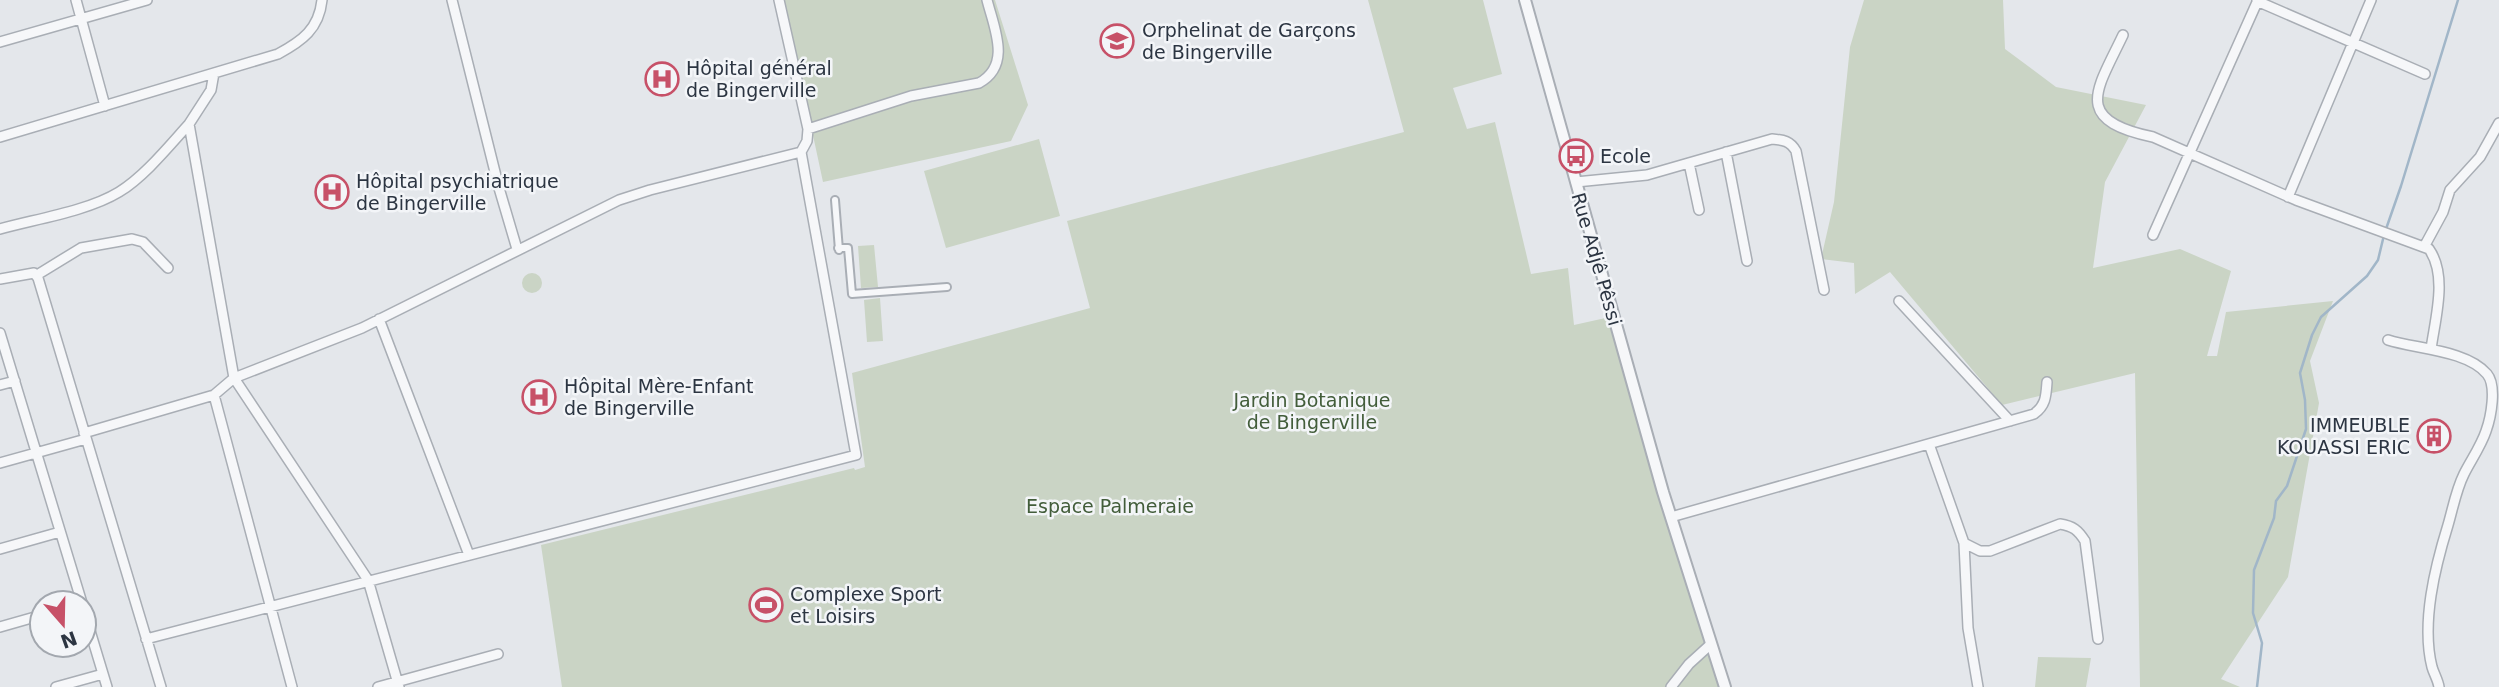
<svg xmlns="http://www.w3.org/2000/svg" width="2499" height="687" viewBox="0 0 2499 687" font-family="'DejaVu Sans',sans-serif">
<rect width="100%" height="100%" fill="#e4e7eb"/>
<path fill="#cad4c5" d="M 784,0 L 995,0 L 1028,105 L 1011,141 L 823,182 Z
M 1368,0 L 1483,0 L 1502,74 L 1453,88 L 1467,129 L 1495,122 L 1531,274 L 1568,268 L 1574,325 L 1610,317 L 1722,687 L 562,687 L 541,545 L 854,468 L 855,470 L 865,467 L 852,373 L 1090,308 L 1067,221 L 1404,132 Z
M 1864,0 L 2003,0 L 2005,49 L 2056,87 L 2146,105 L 2105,182 L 2093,268 L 2180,249 L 2231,271 L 2207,356 L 2217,356 L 2226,312 L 2333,301 L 2310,361 L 2319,403 L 2288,577 L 2221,679 L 2240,687 L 2140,687 L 2135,373 L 2002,405 L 1890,272 L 1855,294 L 1854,263 L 1821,259 L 1834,202 L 1850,47 Z
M 1039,139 L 1060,216 L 946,248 L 924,171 Z
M 874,245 L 878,287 L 861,288 L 858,246 Z
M522 283a10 10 0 1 1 20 0a10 10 0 1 1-20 0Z
M 880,298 L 883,341 L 867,342 L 864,300 Z
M 2038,657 L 2091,658 L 2086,687 L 2035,687 Z"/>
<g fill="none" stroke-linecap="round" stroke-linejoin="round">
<path stroke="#a1b6c8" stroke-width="2.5" d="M 2386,229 L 2401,186 L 2458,0
M 2257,687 L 2262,643 L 2253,613 L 2254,570 L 2274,518 L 2276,501 L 2287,486 L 2306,429 L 2305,400 L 2300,373 L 2312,335 L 2321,317 L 2367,276 L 2378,260 L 2384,235"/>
<defs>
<path id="pedestrian" d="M 835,200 L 839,250
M 838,248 L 848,248 L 852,294 L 947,287"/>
<path id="minor" d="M 76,0 L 105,106
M 452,0 L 499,188 L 517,249
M 2257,1 L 2425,74
M 2123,35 C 2097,90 2071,120 2153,137 L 2296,200 L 2429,249 C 2448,276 2435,319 2431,349
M 0,42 L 147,0
M 214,73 L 211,90 L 189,124 L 234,378 L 368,580 L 399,687
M 808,129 L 911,96 L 979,83 C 1012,65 994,28 987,0
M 0,137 L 278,54 C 302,41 319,29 322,0
M 1726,152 L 1747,261
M 1689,163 L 1699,210
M 1576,182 L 1647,175 L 1772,139 C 1784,140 1790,141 1796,151 L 1824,290
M 2288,197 L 2371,0
M 0,229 C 36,219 88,211 119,192 C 144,177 169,146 189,124
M 2153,235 L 2258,0
M 2424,247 L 2443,212 L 2450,190 L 2480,157 L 2499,123
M 37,275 L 81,248 L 132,239 L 143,242 L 168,268
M 0,279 L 34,273 L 38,278 L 161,687
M 1899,301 L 2010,421
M 379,319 L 469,555
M 0,333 L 82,603
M 2388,340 C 2416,349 2467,350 2487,374 C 2497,386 2491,417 2486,431 C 2481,446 2471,460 2464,474 C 2456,490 2453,508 2448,525 C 2435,567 2421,623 2432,667 C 2434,674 2438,680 2439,687
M 0,385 L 15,381
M 84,433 L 214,395
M 1929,444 L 1964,543 L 1968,628 L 1978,687
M 0,463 L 86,439
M 1671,517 L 2034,414 C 2046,405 2046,396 2047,382
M 1964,543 L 1980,551 L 1990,551 L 2060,524 C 2073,526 2078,530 2085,541 L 2098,639
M 0,549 L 60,532
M 84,611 L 107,687
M 0,627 L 42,615
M 146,639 L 856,455 L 801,152 L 807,141 L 808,129 L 779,0
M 56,687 L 103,674
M 292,687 L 214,395 L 234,378 L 362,328 L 619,200 L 650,190 L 801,152
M 378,687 L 498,654
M 1671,687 L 1689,664 L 1711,644"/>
<path id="tertiary" d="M 1525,0 L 1663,492 L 1725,687"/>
</defs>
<use href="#pedestrian" stroke="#a9aeb5" stroke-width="10"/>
<use href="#minor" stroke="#a9aeb5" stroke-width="12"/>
<use href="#tertiary" stroke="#a9aeb5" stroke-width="14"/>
<use href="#pedestrian" stroke="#f6f7f9" stroke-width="6"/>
<use href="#minor" stroke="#f6f7f9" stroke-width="9"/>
<use href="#tertiary" stroke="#f6f7f9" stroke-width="10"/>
</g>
<defs>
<symbol id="school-ring" viewBox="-11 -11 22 22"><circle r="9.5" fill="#f3f5f8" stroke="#c75168" stroke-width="1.5"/><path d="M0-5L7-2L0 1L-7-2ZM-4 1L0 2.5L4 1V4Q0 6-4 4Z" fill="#c75168"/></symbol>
<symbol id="hospital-ring" viewBox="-11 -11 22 22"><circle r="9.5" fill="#f3f5f8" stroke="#c75168" stroke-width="1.5"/><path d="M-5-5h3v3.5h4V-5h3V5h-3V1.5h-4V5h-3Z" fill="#c75168"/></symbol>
<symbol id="bus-ring" viewBox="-11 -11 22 22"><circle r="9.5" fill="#f3f5f8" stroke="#c75168" stroke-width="1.5"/><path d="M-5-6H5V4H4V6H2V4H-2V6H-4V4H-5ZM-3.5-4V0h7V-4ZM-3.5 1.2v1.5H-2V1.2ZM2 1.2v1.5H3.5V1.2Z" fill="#c75168"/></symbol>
<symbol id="building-ring" viewBox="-11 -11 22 22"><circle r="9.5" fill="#f3f5f8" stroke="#c75168" stroke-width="1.5"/><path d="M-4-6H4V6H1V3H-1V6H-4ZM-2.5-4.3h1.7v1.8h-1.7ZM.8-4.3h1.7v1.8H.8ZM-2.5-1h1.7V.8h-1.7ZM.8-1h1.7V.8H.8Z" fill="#c75168"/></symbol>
<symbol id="stadium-ring" viewBox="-11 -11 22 22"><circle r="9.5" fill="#f3f5f8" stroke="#c75168" stroke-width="1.5"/><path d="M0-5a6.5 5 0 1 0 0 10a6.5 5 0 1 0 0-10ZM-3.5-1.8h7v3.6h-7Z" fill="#c75168"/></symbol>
</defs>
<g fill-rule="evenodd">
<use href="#school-ring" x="1098" y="22" width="38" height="38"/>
<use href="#hospital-ring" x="643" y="60" width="38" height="38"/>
<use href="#bus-ring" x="1557" y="137" width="38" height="38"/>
<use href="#hospital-ring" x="313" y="173" width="38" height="38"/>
<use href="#hospital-ring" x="520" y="378" width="38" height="38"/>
<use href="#building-ring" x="2415" y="417" width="38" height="38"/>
<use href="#stadium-ring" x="747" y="586" width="38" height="38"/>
</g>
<g text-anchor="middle" stroke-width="5" stroke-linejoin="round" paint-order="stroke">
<g font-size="19" fill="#2c3542" stroke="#f3f5f8" text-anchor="start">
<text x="1142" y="37">Orphelinat de Garçons<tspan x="1142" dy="22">de Bingerville</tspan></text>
<text x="686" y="75">Hôpital général<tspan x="686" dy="22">de Bingerville</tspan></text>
<text x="1600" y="163">Ecole</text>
<text x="356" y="188">Hôpital psychiatrique<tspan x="356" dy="22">de Bingerville</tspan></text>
<text x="564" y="393">Hôpital Mère-Enfant<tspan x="564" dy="22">de Bingerville</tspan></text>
<text x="2410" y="432" text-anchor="end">IMMEUBLE<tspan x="2410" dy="22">KOUASSI ERIC</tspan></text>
<text x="790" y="601">Complexe Sport<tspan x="790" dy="22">et Loisirs</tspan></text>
</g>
<g font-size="19" fill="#2c3542" stroke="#f3f5f8">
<text transform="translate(1597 259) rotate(74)" y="7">Rue Adjê Pêssi</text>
</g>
<g font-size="19" fill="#425d3a" stroke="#f3f5f8">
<text x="1312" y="407">Jardin Botanique<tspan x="1312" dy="22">de Bingerville</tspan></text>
<text x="1110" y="513">Espace Palmeraie</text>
</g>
</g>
<g transform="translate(63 624) rotate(160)"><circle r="33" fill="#f3f5f8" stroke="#a3a8af" stroke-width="2"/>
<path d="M0-5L12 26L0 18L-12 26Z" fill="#c75168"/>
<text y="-10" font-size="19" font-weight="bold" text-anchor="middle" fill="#2c3542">N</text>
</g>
</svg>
